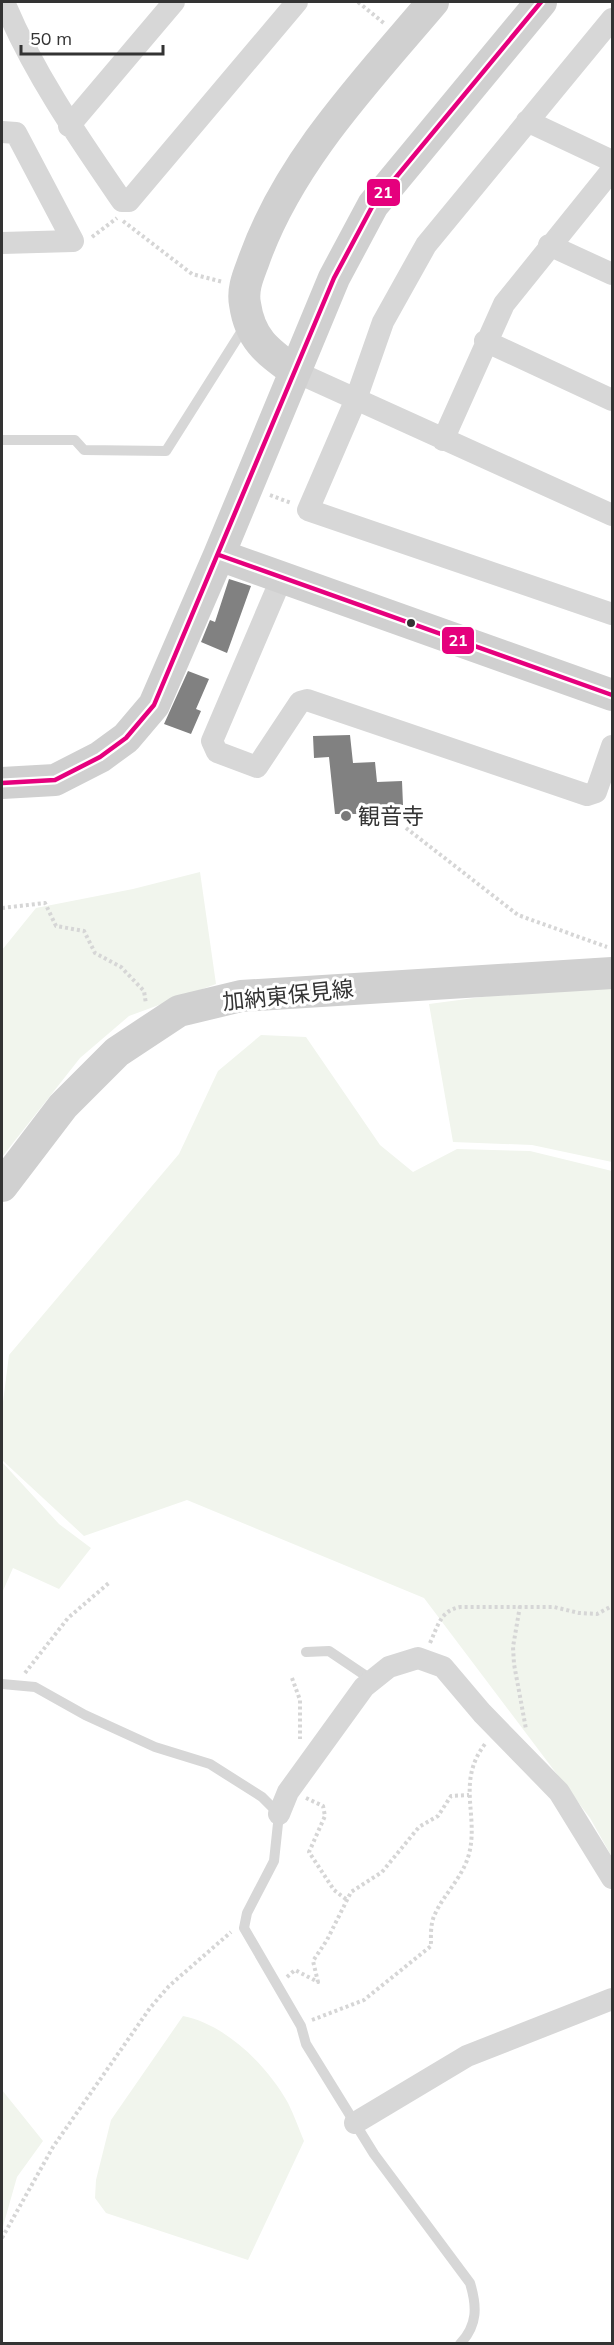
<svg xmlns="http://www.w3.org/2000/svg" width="614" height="2345" viewBox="0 0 614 2345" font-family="Mulish,'Noto Sans JP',sans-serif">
<rect width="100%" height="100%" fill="#fff"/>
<path fill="#f1f5ed" d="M 200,872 L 216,984 L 129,1016 L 80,1058 L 2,1157 L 2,950 L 36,908 L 133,889 Z
M 604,981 L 612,982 L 612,1162 L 532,1145 L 453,1142 L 429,1004 Z
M 261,1035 L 306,1037 L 380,1145 L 413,1172 L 457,1149 L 530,1151 L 612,1171 L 612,1857 L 590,1818 L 424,1598 L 187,1500 L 84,1536 L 2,1460 L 2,1410 L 9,1355 L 179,1154 L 218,1071 Z
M 2,1462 L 59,1524 L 91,1548 L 59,1589 L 13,1568 L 2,1593 Z
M 183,2016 C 225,2024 267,2065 288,2103 C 294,2115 299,2129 304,2141 L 248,2260 L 106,2213 L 95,2198 L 96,2180 L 111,2120 Z
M 2,2090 L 43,2141 L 17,2177 L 2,2230 Z"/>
<path fill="#818181" d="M 229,579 L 251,586 L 227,653 L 201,642 L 210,620 L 215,622 Z
M 188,671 L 209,679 L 196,709 L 201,711 L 191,734 L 164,724 Z
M 350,735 L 353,763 L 375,762 L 377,782 L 402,781 L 403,805 L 379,807 L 380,814 L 335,814 L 329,757 L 314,758 L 313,736 Z"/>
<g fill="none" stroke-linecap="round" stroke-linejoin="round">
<path stroke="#d6d6d6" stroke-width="4" stroke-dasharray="3 3" stroke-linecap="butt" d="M 358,2 L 385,24
M 123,221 L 192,274 L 223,282
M 92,237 L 117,218
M 270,495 L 291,503
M 406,828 L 518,915 L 607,947
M 2,908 L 45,903 L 56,926 L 84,931 L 95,953 L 121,967 L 144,991 L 146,1004
M 520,1606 L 513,1647 L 514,1664 L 526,1729
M 430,1643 C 438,1626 440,1611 460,1607 L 554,1607 L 579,1613 L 597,1614 L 612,1606
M 25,1673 L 68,1618 L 110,1582
M 292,1678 L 300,1700 L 300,1739
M 306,1798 L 323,1806 L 325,1816 L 309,1852 L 334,1890 L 347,1900
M 287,1977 L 295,1970 L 318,1982 L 313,1961 L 327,1940 L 351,1892 L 382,1872 L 419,1827 L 438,1816 L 451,1796 L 469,1795
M 312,2020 L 364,2000 L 431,1946 C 431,1936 430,1924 435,1914 C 444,1894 463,1877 469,1854 C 479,1815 456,1782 485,1744
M 2,2238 L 53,2147 L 150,2008 L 169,1986 L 231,1932"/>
<path stroke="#d7d7d7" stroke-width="10" d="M 2,440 L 75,440 L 84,450 L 166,451 L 245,326
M 306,1652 L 329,1651 L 372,1680
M 2,1684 L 35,1687 L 85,1715 L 155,1747 L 210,1764 L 262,1797 L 279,1814 L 274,1861 L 247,1913 L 244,1928 L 301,2026 L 306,2044 L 374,2154 L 470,2283 C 477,2306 478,2325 460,2344"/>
<path stroke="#d7d7d7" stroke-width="22" d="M 4,2 C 34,74 78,137 122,201 L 129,201 L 297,2
M 612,19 L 426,245 L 383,322 L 356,399 L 308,510 L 612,614
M 527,121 L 612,161
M 69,126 L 174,2
M 2,132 L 16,133 L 73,241 L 2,243
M 549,245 L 612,274
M 485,341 L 612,400
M 294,371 L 612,515
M 443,440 L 504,304 L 612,170
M 282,577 L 212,741 L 217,752 L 257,767 L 300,702 L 307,700 L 587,795 L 596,792 L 612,746
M 279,1814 L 288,1792 L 364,1687 L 389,1667 L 418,1658 L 443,1667 L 482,1713 L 559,1792 L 612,1878
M 355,2123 L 467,2056 L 612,1999"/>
<path stroke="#d0d0d0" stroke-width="32" d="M 294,371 C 267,351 250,339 245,304 C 242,288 249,274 254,260 C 289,161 367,80 433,2
M 219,555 L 612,695
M 2,783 L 55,780 L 100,757 L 126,738 L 154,705 L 219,555 L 334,278 L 373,205 L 541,2
M 2,1186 L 63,1106 L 117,1052 L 179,1011 L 241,996 L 612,973"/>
<defs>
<path id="bus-1" d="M 219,555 L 612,695
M 2,783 L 55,780 L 100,757 L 126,738 L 154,705 L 334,278 L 373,205 L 541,2"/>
</defs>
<use href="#bus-1" stroke="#fff" stroke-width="9"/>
<use href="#bus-1" stroke="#e5007d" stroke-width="4.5"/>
</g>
<circle fill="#333" stroke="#fff" stroke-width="2" cx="411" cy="623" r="5"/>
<circle fill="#7a7a7a" stroke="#fff" stroke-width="2" cx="346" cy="816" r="6"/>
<g text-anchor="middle" stroke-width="6" stroke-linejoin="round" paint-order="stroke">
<g font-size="22" fill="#333" stroke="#fff" text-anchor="start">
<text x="358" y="824">観音寺</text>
</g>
<g font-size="22" fill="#333" stroke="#fff">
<text transform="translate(288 995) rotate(-6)" y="8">加納東保見線</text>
</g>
</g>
<g stroke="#fff" stroke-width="2">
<rect x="366" y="178" width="35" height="29" rx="6" fill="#e5007d"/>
<rect x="441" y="626" width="34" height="29" rx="6" fill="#e5007d"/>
</g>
<g font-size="16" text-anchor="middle" font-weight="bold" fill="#fff">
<text x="383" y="198">21</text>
<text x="458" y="646">21</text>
</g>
<rect width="614" height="2345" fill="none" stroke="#333333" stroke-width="6"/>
<path d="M21 45v9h142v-9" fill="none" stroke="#333333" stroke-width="3"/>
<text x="30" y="45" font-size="18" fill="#333333" stroke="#ffffff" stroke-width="4.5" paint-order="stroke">50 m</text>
</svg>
